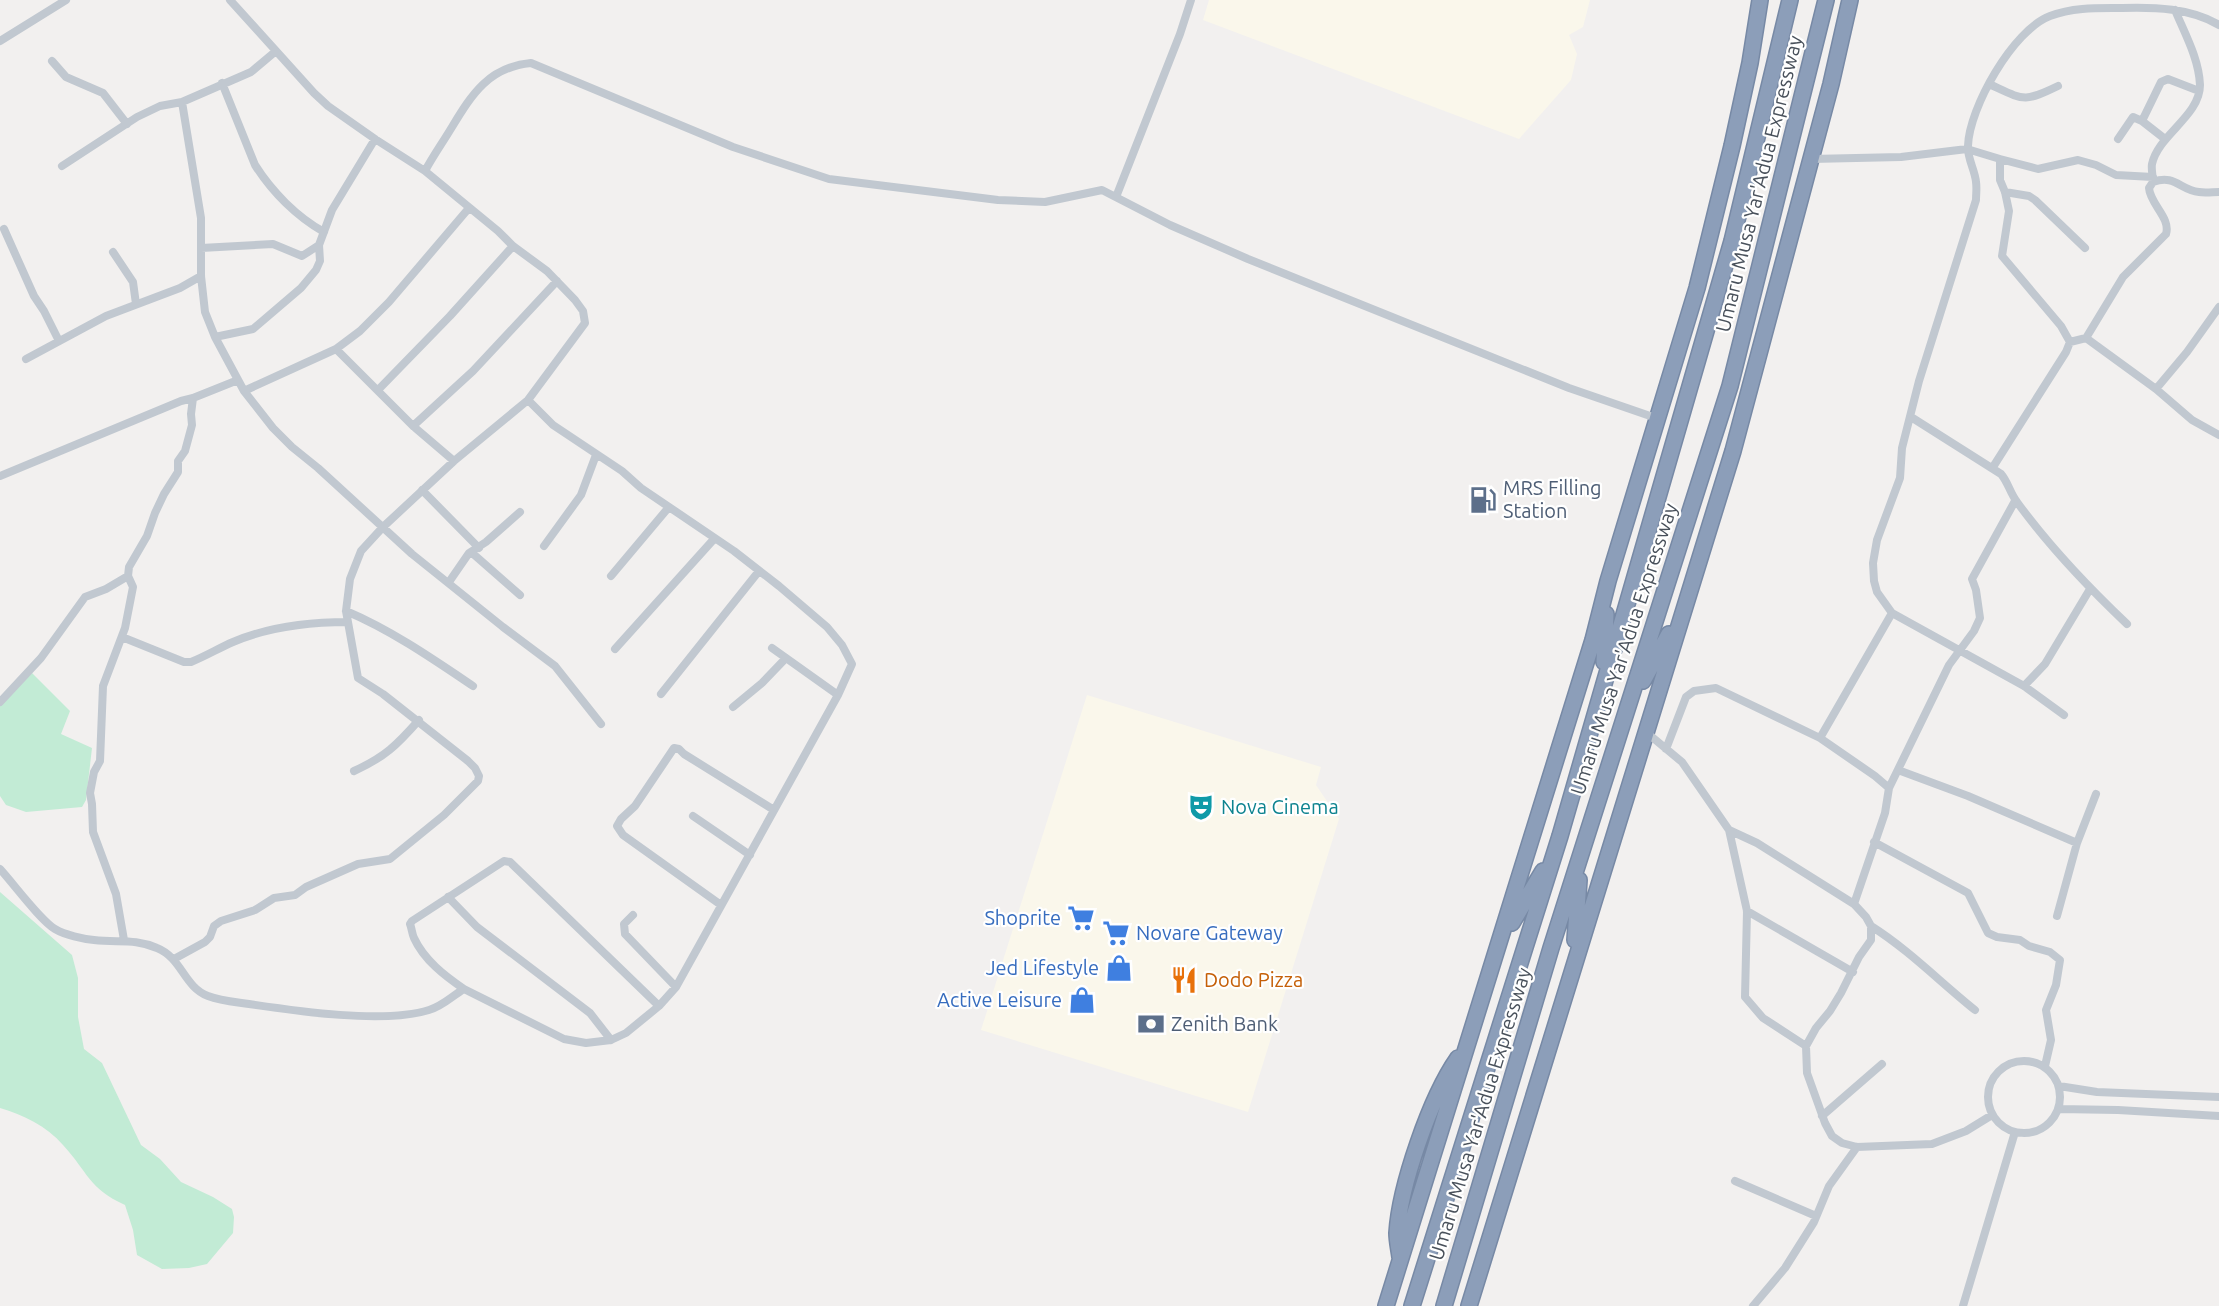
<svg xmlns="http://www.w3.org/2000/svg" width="2219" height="1306" viewBox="0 0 2219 1306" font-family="Ubuntu,sans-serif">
<rect width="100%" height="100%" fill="#f2f0ef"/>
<path fill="#faf7eb" d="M 1209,0 L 1590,0 L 1583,27 L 1569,35 L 1577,54 L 1571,80 L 1519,139 L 1203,20 Z
M 1087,695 L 1321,767 L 1316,785 L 1339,819 L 1248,1112 L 981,1030 Z"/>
<path fill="#c2ebd5" d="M 32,673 L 70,711 L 61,734 L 92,748 L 86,800 L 82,807 L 26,812 L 6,805 L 0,796 L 0,706 Z
M 0,892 L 72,955 L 78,978 L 78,1017 L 84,1049 L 102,1063 L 141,1145 L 160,1159 L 181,1182 L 213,1197 L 232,1209 L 234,1217 L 233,1233 L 207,1264 L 189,1268 L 162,1269 L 137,1255 L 133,1230 L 125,1205 C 88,1188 88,1172 63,1145 C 47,1126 23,1115 0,1108 Z"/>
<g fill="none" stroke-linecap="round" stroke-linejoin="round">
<defs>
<path id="highway" d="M 1604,662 L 1606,614
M 1643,681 L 1669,634
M 1512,923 L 1543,871
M 1575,940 L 1579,880
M 1400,1257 C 1399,1249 1397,1241 1397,1233 C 1400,1186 1430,1098 1458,1058
M 1386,1306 L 1593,640 L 1608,581 L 1697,288 L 1732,146 L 1750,63 L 1760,0
M 1412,1306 L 1560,836 L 1732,241 L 1790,0
M 1444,1306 L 1551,948 L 1730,386 L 1826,0
M 1469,1306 L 1733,451 L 1831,84 L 1850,0"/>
</defs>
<use href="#highway" stroke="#7789a5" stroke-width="18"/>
<path stroke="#c1c8d0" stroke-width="8" d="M 0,41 L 66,0
M 52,61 L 66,77 L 103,93 L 127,124
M 222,83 L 255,165 C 272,192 297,217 324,232
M 1989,84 C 2024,100 2023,103 2058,86
M 182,102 L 201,218 L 201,276 L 205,312 L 215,337 L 244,391 L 273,428 L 292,447 L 318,468 L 412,554 L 503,627 L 555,666 L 601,724
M 2118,139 L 2133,117 L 2142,121
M 2165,139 L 2142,121 L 2161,82 L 2168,79 L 2199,91
M 1811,159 L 1901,157 L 1967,149 L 2000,159 L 2000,180 L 2005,192 L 2009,211 L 2002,256 L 2061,326 L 2070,342 L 2066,352 L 1993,467
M 2000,159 L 2038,169 L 2078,160 L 2096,165 L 2116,175 L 2153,177
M 62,166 L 137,117 L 160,106 L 182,102 L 251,72 L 276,51
M 425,171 C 433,156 443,142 452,127 C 472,94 489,67 531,63 L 733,147 L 829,179 L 998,200 L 1045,202 L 1102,190 L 1170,225 L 1248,259 L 1569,388 L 1656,418
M 2153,182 C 2175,174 2180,190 2199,192 C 2205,193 2213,192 2219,192
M 2005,192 L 2029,196 L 2035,200 L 2085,248
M 1116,197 L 1180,34 L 1191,0
M 4,229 L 34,296 L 44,311 L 59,341
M 201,248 L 273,244 L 302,256 L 319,245
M 113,252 L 133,282 L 136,304
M 215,337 L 253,329 L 301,288 L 316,270 L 320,261 L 319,245 L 332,210 L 375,139
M 2086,338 L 2156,389 L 2192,420 L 2219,435
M 2070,342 L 2086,338 L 2123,277 L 2166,234 C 2171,218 2150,204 2149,188 L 2153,182 C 2153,176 2151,169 2152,164 C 2158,135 2200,116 2200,85 C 2199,59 2185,34 2175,10
M 336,349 L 413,426 L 454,461
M 26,359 L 106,316 L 180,288 L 201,276
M 2156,389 L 2187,352 L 2219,307
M 378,390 L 450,316 L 513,246
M 244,391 L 336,349 L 360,331 L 389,302 L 469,208
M 1911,417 L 2001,474 C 2008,482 2010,493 2017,502 C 2049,546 2088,587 2127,624
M 413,426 L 473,371 L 557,281
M 0,476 L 181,401 L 193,398 L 238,380
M 422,490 L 479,548
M 544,546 L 581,495 L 596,455
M 471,552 L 520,595
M 611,576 L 669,507
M 449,582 L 469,553 L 486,542 L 520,512
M 346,611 C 391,630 433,659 473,686
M 1892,613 L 2024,686 L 2064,715
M 122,637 L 184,662 L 191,662 C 206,656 219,648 233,642 C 268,627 311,622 348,622
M 772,648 L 838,695
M 615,649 L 714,539
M 2024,686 L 2045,664 L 2090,589
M 661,694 L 759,571
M 0,702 L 41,658 L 85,597 L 106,589 L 128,576
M 733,707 L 762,683 L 786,658
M 1646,732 L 1682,762 L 1729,830 L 1757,843 L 1854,904 L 1866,917 L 1871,926 L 1871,940 L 1859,957 L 1841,993 L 1830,1011 L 1816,1028 L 1806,1046 L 1807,1073 L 1825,1123 L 1832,1136 L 1842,1143 L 1857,1147 L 1932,1144 L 1966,1131 L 1992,1115
M 1820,738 L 1892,613 L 1877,592 L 1874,581 L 1873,563 L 1877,540 L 1900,478 L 1902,448 L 1919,381 L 1976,200 C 1976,194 1977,188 1976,182 C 1975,170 1967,158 1968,146 C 1969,108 2013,30 2050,16 C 2073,7 2098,8 2122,8 C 2154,7 2191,8 2219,25
M 1666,749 L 1686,697 L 1694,691 L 1716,688 L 1820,738 L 1875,776 L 1889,788
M 1898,770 L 1968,796 L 2077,843
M 354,771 C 385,757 397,745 419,720
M 693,816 L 750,855
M 1729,830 L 1747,911 L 1745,997 L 1763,1018 L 1806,1046
M 1874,842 L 1968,893 L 1988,933 L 1997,937 L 2020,940 L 2029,946 L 2050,952 L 2060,960 L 2056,985 L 2046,1010 L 2051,1040 L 2045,1066
M 0,869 C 13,883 40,920 55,929 C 65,935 83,939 94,940 C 118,943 134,938 157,948 C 182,958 184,987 208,996 C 221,1001 236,1002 249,1004 C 296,1011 384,1024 429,1010 C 443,1006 452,996 464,989 L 564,1039 L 586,1043 L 611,1040 L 626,1033 L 659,1006 L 676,987 L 838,695 L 852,664 L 842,645 L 827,627 L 779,586 L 734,551 L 641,488 L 622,471 L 553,425 L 528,400
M 448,897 L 477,927 L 590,1013 L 611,1040
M 1854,904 L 1885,813 L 1889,788 L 1949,665 L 1974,631 L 1980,618 L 1976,590 L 1972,579 L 2015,501
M 721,905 L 623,835 L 617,826 L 621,819 L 635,806 L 674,748 L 679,749 L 684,754 L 774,810
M 1747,911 L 1853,972
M 633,915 L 624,924 L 625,934 L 676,987
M 2057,916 L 2077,843 L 2096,794
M 1871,926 C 1909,950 1940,982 1975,1010
M 124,940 L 116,894 L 93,832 L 92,804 L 90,793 L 94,772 L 100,761 L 103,686 L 125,628 L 133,587 L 128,576 L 129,567 L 147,536 L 155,513 L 164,494 L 178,472 L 178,461 L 185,451 L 192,425 L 191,414 L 193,398
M 174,959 L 205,942 L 210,937 L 214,926 L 221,921 L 255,910 L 274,898 L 295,895 L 306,887 L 358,864 L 390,859 L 444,815 L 478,781 L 479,776 L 475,768 L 468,761 L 383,694 L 358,678 L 346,611 L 350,579 L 361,551 L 383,527 L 454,461 L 528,400 L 585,323 L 583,311 L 575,300 L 547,271 L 513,246 L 498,231 L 425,171 L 375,139 L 328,106 L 314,93 L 230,0
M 464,989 C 445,976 424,960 414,938 C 412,934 412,929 410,924 L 412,921 L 504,861 L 510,862 L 659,1006
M1988 1097a36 36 0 1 1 72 0a36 36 0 1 1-72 0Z
M 2059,1086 L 2097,1092 L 2219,1097
M 2059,1109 L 2118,1110 L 2219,1116
M 1822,1116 L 1882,1064
M 1735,1181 L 1816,1216
M 1753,1306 L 1785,1268 L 1814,1222 L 1829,1186 L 1857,1147
M 1963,1306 L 2015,1132"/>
<use href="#highway" stroke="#8c9eb9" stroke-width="15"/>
</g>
<defs>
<symbol id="fuel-bare" viewBox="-9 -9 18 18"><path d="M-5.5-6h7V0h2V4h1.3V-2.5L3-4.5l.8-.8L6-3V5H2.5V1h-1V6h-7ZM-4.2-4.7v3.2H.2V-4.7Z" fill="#5c6f8a" stroke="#fff" stroke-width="2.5" paint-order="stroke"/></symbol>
<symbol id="theatre-bare" viewBox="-9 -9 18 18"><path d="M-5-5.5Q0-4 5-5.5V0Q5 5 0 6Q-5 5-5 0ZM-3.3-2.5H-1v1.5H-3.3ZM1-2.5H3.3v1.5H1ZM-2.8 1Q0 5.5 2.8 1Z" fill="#0f9aa8" stroke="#fff" stroke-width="2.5" paint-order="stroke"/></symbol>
<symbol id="supermarket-bare" viewBox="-9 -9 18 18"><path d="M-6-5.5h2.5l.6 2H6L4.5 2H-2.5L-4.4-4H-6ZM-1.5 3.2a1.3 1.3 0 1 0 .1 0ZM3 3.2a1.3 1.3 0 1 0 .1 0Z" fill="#3f7fe0" stroke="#fff" stroke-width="2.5" paint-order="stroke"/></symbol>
<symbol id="shop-bare" viewBox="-9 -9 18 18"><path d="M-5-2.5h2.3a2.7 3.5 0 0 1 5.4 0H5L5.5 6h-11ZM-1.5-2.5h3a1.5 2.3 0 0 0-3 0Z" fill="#3f7fe0" stroke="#fff" stroke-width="2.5" paint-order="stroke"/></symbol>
<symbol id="restaurant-bare" viewBox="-9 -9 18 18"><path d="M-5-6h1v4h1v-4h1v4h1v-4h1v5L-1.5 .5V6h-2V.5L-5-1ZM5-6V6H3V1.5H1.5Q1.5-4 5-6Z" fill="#e8710a" stroke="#fff" stroke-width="2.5" paint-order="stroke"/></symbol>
<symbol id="bank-bare" viewBox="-9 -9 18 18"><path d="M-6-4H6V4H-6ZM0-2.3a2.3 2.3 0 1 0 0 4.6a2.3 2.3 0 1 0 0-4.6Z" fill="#5c6f8a" stroke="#fff" stroke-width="2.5" paint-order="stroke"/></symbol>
</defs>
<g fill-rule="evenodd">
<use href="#fuel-bare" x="1464" y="481" width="38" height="38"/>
<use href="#theatre-bare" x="1182" y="788" width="38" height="38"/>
<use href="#supermarket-bare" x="1062" y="899" width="38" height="38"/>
<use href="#supermarket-bare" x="1097" y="914" width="38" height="38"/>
<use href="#shop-bare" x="1100" y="949" width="38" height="38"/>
<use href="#restaurant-bare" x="1165" y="961" width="38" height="38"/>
<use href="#shop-bare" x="1063" y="981" width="38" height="38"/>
<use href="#bank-bare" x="1132" y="1005" width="38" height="38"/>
</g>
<g text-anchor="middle" stroke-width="4.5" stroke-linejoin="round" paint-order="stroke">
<g font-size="20" fill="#49515b" stroke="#fff">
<text transform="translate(1759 184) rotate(-76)" y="7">Umaru Musa Yar'Adua Expressway</text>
<text transform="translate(1624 649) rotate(-72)" y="7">Umaru Musa Yar'Adua Expressway</text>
<text transform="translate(1480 1114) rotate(-73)" y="7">Umaru Musa Yar'Adua Expressway</text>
</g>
<g font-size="20" fill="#4e5e75" stroke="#fff" text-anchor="start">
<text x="1503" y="495">MRS Filling<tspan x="1503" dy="23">Station</tspan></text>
<text x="1171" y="1031">Zenith Bank</text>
</g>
<g font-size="20" fill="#0d838f" stroke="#fff" text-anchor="start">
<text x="1221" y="814">Nova Cinema</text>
</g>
<g font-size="20" fill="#366cbe" stroke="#fff" text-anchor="end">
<text x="1061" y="925">Shoprite</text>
<text x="1136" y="940" text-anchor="start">Novare Gateway</text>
<text x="1099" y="975">Jed Lifestyle</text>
<text x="1062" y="1007">Active Leisure</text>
</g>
<g font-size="20" fill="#c56008" stroke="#fff" text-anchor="start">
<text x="1204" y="987">Dodo Pizza</text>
</g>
</g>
</svg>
